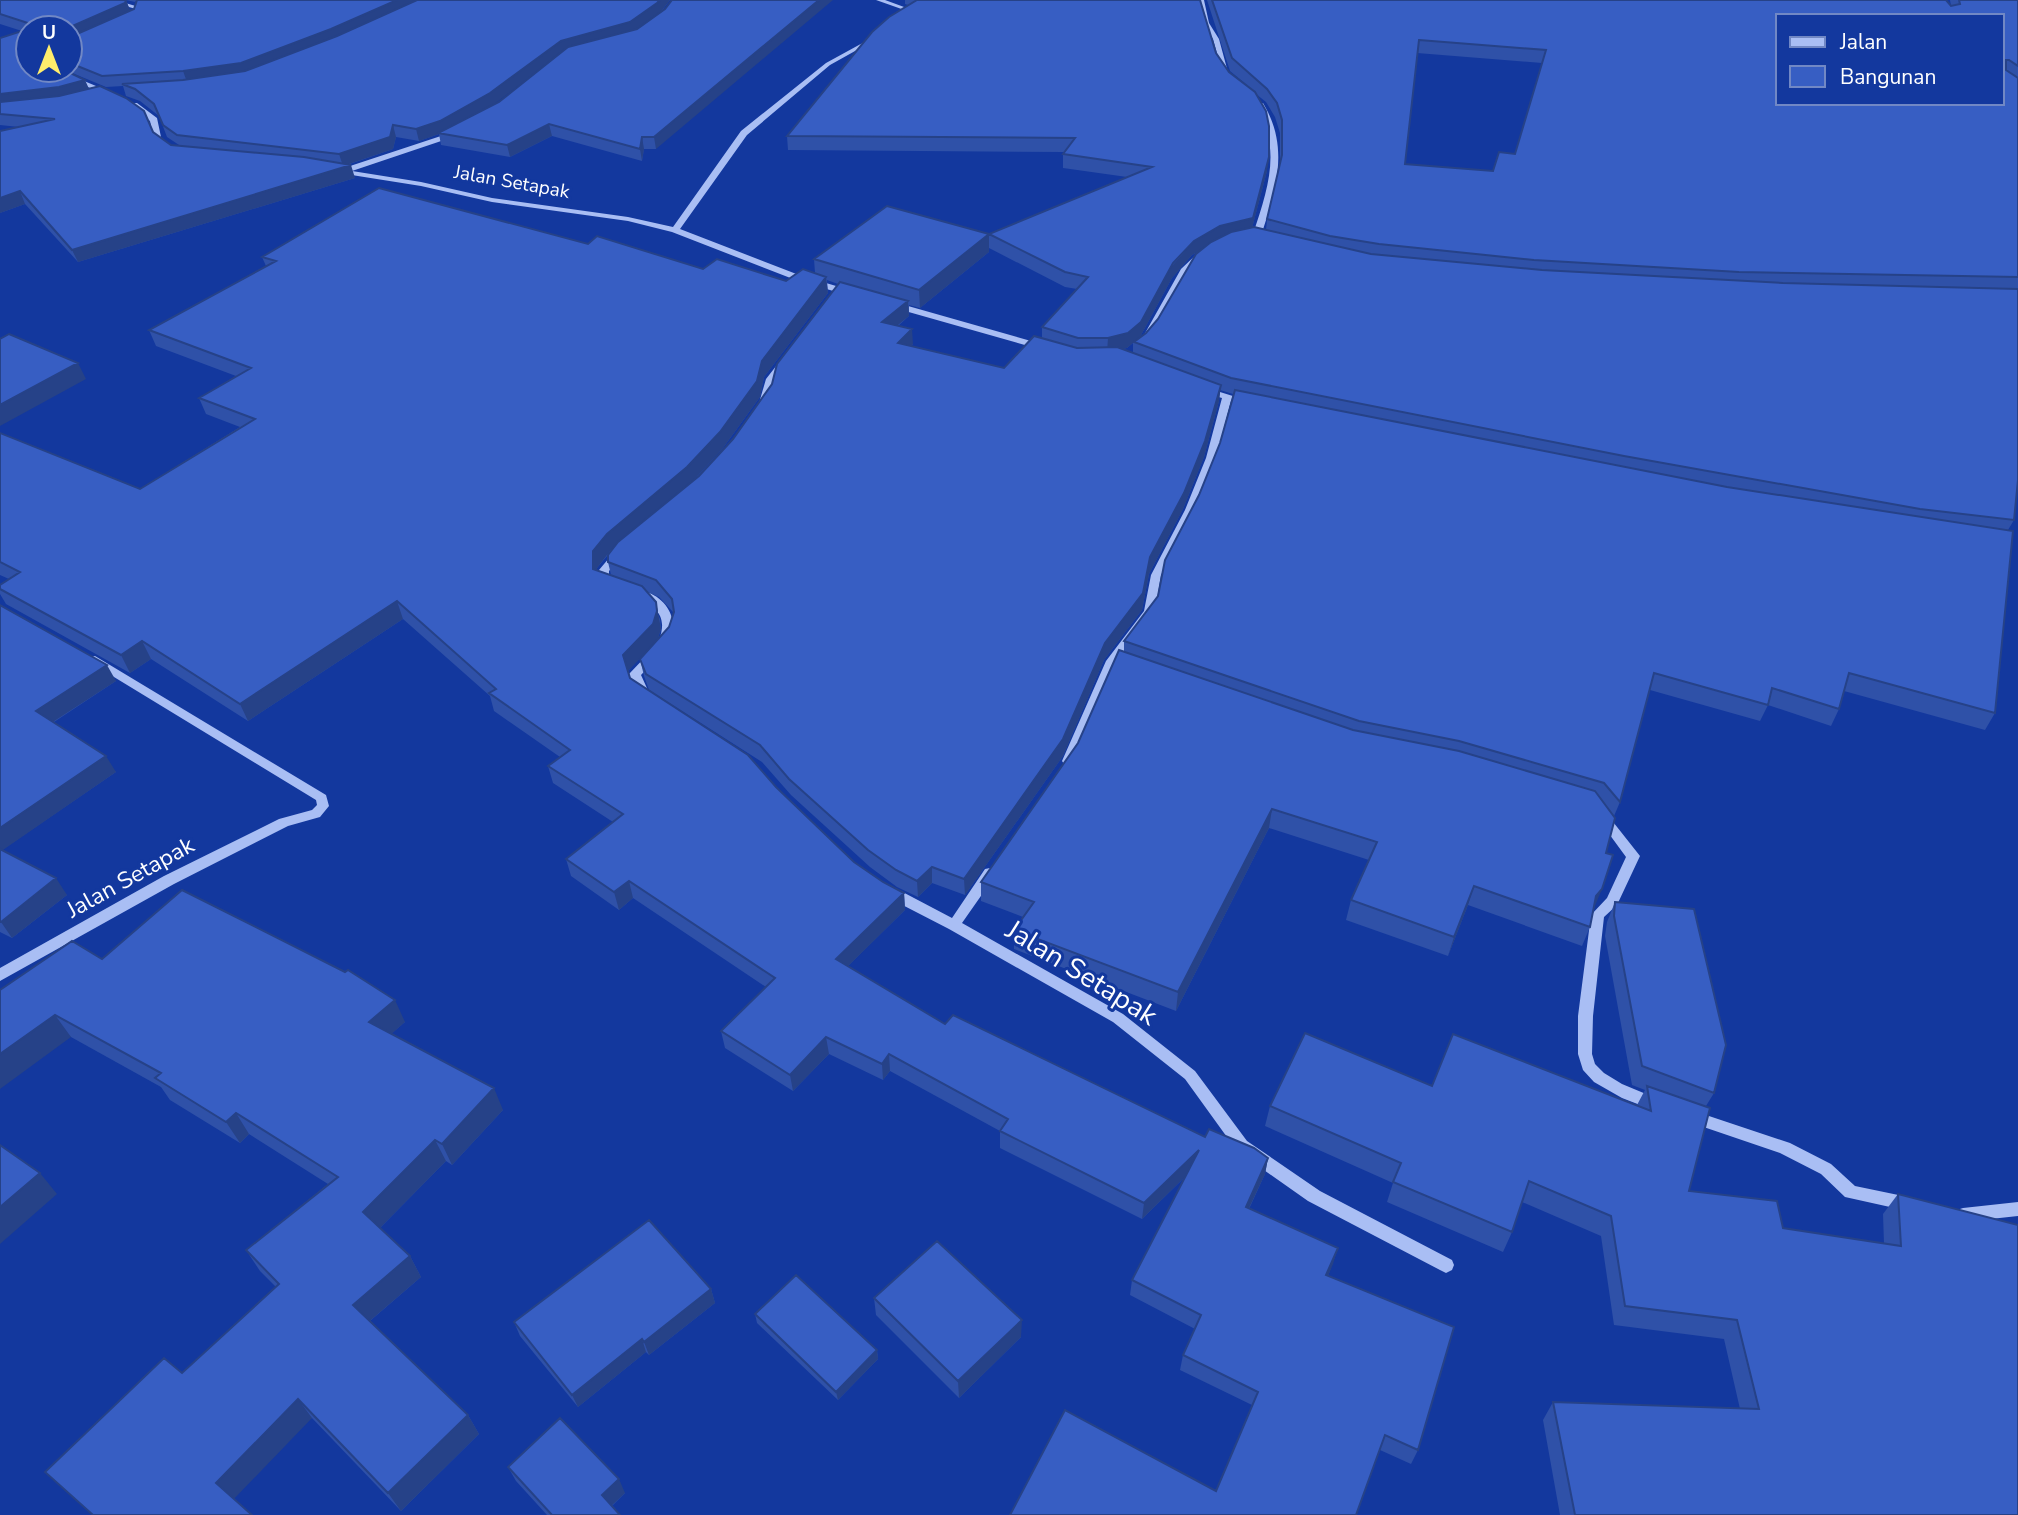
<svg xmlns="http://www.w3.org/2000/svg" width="2018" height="1515" viewBox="0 0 2018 1515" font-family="'Nunito Sans',sans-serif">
<rect width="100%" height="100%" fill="#13389e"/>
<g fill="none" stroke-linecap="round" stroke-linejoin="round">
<path fill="#a9bef4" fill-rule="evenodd" d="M 104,0 L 115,0 L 139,7 L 136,9 Z
M 876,0 L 885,0 L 915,11 L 910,12 Z
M 1198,0 L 1204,0 L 1209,23 L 1219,39 L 1229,76 L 1223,75 L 1213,39 L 1203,23 Z
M 868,40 L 873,41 L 830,65 L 747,135 L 680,229 L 799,275 L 853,291 L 854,293 L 850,296 L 793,279 L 672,232 L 628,221 L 492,202 L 421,186 L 339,173 L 335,171 L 456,131 L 460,133 L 459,135 L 352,171 L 421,182 L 492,198 L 628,217 L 673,227 L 741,131 L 826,63 Z
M 49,70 L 58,70 L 115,94 L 108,96 Z
M 131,103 L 137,103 L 157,118 L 161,137 L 169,146 L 168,148 L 162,148 L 153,137 L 150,121 L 131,107 Z
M 1257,103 L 1263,103 C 1290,148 1276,189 1261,236 L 1251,239 L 1247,237 L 1253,234 C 1268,189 1282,149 1256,105 Z
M 1199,252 L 1206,254 L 1189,270 L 1152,337 L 1146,337 L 1144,335 L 1181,269 Z
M 894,302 L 1045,345 L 1047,347 L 1042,350 L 1039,349 L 891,307 L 891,303 Z
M 783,360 L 788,363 L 776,379 L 769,403 L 764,406 L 761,405 L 759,403 L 766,379 L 780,361 Z
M 1204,387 L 1252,402 L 1247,405 L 1231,401 L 1216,458 L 1195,510 L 1161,575 L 1155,611 L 1117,662 L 1072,764 L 1064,764 L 1062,761 L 1106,661 L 1144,611 L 1151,575 L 1185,510 L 1206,458 L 1222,398 L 1201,392 L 1199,390 Z
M 619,550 L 624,553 L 609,571 L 609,580 L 615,584 L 610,587 L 599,584 L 599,570 L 615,551 Z
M 645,591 C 668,599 680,621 669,644 L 665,645 L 659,641 C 668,614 656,611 640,594 Z
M 654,651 L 660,655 L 641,675 L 651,697 L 645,701 C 634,697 633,684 629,674 L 650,652 Z
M 95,656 L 326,795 L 329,806 L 320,817 L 288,826 L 174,884 L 0,981 L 0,968 L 164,876 L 279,819 L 312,810 L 317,805 L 316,800 L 91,663 L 89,660 L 91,657 Z
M 1602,811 L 1606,813 L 1640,856 L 1617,905 L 1604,917 L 1593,1016 L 1592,1054 L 1595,1064 L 1604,1073 L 1622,1084 L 1658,1099 L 1660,1104 L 1658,1109 L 1653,1110 L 1622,1098 L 1594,1082 L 1583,1070 L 1578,1054 L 1578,1016 L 1591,915 L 1607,898 L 1626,857 L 1596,816 L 1598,813 Z
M 990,868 L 995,869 L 997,873 L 962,923 L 1123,1014 L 1195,1071 L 1247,1141 L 1320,1191 L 1452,1260 L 1454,1265 L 1452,1270 L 1446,1273 L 1440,1270 L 1308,1201 L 1237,1151 L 1185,1079 L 1113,1022 L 949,929 L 885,896 L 883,892 L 885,888 L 895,888 L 952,918 L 985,869 Z
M 1691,1110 L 1790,1143 L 1831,1164 L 1855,1186 L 1908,1197 L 1914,1199 L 1916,1204 L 1914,1209 L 1908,1211 L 1845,1197 L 1821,1174 L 1780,1153 L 1686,1121 L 1684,1116 L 1686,1111 Z
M 2018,1202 L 2018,1216 L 1963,1222 L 1957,1220 L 1955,1215 L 1957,1210 L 1963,1208 Z"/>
</g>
<path fill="#2f51a8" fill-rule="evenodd" d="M 0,0 L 670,0 L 661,12 L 656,149 L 644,149 L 642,161 L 552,136 L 510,157 L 441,145 L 439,134 L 419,141 L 396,137 L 393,149 L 347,165 L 355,178 L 78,262 L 25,204 L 0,213 L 19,127 L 0,125 L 0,38 L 22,31 L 0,24 ZM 126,0 L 135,2 L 136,1 L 134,9 L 130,11 ZM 28,28 L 70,28 L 70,70 L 65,70 L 106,87 L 123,86 L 126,96 L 140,101 L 159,116 L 167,137 L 179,145 L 171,145 L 89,89 L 28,70 ZM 531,76 L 499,102 L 493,104 Z
M 905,0 L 1200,0 L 1216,53 L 1229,72 L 1247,85 L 1230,71 L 1207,0 L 1946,0 L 1951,6 L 1950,0 L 2018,0 L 2018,480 L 2014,520 L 2008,530 L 1995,713 L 1985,730 L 1844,691 L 1839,709 L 1831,726 L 1768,705 L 1760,721 L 1650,690 L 1620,802 L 1614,816 L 1590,927 L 1582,946 L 1468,905 L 1448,956 L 1346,920 L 1351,900 L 1369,860 L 1269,828 L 1176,1011 L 1014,949 L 1014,930 L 1023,917 L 981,901 L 981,882 L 1078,743 L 1124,652 L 1124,641 L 1158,596 L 1220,443 L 1233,394 L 1220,390 L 1219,401 L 1204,457 L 1183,509 L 1149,574 L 1142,610 L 1104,660 L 1063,756 L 965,895 L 932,883 L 918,897 L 897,887 L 870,867 L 791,795 L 762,762 L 649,690 L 644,676 L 640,659 L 656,641 L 628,671 L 630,678 L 776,787 L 854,862 L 883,882 L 904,893 L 905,910 L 848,966 L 945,1024 L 1205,1137 L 1268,1158 L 1265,1174 L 1249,1209 L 1338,1248 L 1328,1276 L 1418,1450 L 1411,1464 L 1380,1450 L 1216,1491 L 1252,1405 L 1180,1370 L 1183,1355 L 1195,1329 L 1130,1295 L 1132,1280 L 1185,1177 L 1142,1219 L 1000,1148 L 1000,1131 L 890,1071 L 883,1080 L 829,1054 L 793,1091 L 725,1048 L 721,1031 L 766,987 L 633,898 L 619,910 L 571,876 L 566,859 L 613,822 L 553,783 L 548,766 L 560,757 L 494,711 L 490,696 L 403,619 L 248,721 L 151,659 L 130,673 L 6,604 L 0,594 L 0,585 L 9,579 L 0,575 L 0,433 L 140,489 L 240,427 L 206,414 L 199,398 L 236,376 L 156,346 L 149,330 L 266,266 L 262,257 L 588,244 L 703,269 L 786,281 L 815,273 L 814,259 L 989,252 L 920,308 L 909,305 L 909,316 L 898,326 L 913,344 L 911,346 L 1004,368 L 1042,338 L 1042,327 L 1077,289 L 1065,287 L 989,248 L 989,234 L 1127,177 L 1063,168 L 1063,154 L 1065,152 L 788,150 L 787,136 L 908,5 L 905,4 ZM 1417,53 L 1542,63 L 1515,154 L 1493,171 L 1405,164 ZM 1256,94 L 1266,102 L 1275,117 L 1280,133 L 1280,163 L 1267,219 L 1266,230 L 1252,228 L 1267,171 ZM 1198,252 L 1158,319 L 1146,333 L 1136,340 L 1140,337 L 1172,278 L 1192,255 ZM 827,280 L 838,284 L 772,384 L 733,439 L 694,480 L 723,448 L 760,397 L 764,377 L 828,293 ZM 1133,343 L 1133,353 L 1122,349 L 1127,348 ZM 613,549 L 608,562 L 611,575 L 597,570 L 597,568 ZM 647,592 L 659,597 L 674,613 L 669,627 L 657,641 L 661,629 L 660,619 Z
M 0,605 L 116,681 L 54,722 L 116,772 L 2,850 L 67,895 L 12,938 L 0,932 Z
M 1615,902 L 1714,1093 L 1706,1106 L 1689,1191 L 1783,1228 L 1884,1244 L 1883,1214 L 1898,1194 L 2018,1515 L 1560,1515 L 1543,1420 L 1553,1402 L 1740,1409 L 1724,1339 L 1614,1325 L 1601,1236 L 1522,1202 L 1512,1232 L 1503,1252 L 1387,1202 L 1393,1183 L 1265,1126 L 1270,1106 L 1432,1086 L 1637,1105 L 1645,1090 L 1632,1085 L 1605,936 L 1607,922 Z
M 102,959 L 405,1022 L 391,1034 L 503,1110 L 452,1165 L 446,1161 L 380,1228 L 410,1256 L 421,1277 L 370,1321 L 468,1415 L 479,1434 L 401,1511 L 312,1418 L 93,1515 L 182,1373 L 276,1287 L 260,1271 L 246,1250 L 328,1184 L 249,1134 L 240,1143 L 170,1100 L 161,1087 L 71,1037 L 0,990 Z
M 711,1289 L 715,1303 L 649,1355 L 646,1352 L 578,1407 L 520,1336 L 514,1322 Z
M 874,1298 L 1021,1337 L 959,1398 L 876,1315 Z
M 755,1314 L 877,1350 L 878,1359 L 838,1400 L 757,1323 Z
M 508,1467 L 625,1493 L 612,1506 L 620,1515 L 547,1515 L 516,1481 Z"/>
<path fill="#264288" d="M 126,0 L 130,10 L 130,14 L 70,40 L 70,28 L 68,28 Z
M 397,0 L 424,0 L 244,74 L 187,82 L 183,71 Z
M 660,0 L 670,0 L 659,14 L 632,34 L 563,52 L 493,105 L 438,133 L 439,134 L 419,141 L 416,129 L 561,41 Z
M 819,0 L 833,0 L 656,149 L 654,137 Z
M 85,80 L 90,91 L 0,106 L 0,94 Z
M 549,124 L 552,136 L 510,157 L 507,145 Z
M 393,125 L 396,137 L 393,149 L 343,166 L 339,154 Z
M 642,137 L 644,149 L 642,161 L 640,149 Z
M 1269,157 L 1267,171 L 1251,232 L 1218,241 L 1192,255 L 1172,278 L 1140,337 L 1127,348 L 1107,353 L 1108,338 Z
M 351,165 L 355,178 L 78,262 L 72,250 Z
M 20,191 L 25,204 L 0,213 L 0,198 Z
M 989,234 L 989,252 L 920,308 L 919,290 Z
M 826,277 L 828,293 L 764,377 L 760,397 L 723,448 L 690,484 L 610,551 L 597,568 L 597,586 L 593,569 L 593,551 L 607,534 L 762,361 Z
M 908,301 L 909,316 L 883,337 L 882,322 Z
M 912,329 L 913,344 L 899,359 L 898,343 Z
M 78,363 L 86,379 L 0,426 L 0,405 Z
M 1221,385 L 1219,401 L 1204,457 L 1183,509 L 1149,574 L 1142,610 L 1104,660 L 1063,756 L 965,895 L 964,879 L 1105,643 Z
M 397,601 L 403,619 L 248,721 L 240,704 Z
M 656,602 L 661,629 L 657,641 L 627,672 L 623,655 Z
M 142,641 L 151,659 L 130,673 L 121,655 Z
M 107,665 L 116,681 L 45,727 L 36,711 Z
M 106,756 L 116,772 L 0,852 L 0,828 Z
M 1272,809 L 1269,828 L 1176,1011 L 1178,992 Z
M 932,867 L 932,883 L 918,897 L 917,881 Z
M 56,878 L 67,895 L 12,938 L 1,922 Z
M 629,881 L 633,898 L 619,910 L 614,892 Z
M 1474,886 L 1468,905 L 1448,956 L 1454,937 Z
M 1602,889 L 1594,908 L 1588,915 L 1596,896 Z
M 904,893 L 905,910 L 838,976 L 836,959 Z
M 395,1000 L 405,1022 L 380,1044 L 369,1022 Z
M 55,1015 L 71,1037 L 0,1089 L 0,1054 Z
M 826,1037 L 829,1054 L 793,1091 L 790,1075 Z
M 889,1054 L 890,1071 L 883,1080 L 882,1064 Z
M 494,1088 L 503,1110 L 452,1165 L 442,1144 Z
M 236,1113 L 249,1134 L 240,1143 L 226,1122 Z
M 435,1140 L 446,1161 L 375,1233 L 363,1212 Z
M 1199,1150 L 1196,1166 L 1142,1219 L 1144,1203 Z
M 1268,1158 L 1265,1174 L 1242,1223 L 1246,1207 Z
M 40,1173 L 57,1194 L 0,1244 L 0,1207 Z
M 1338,1248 L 1333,1264 L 1322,1291 L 1326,1275 Z
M 410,1256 L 421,1277 L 365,1325 L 353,1305 Z
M 711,1289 L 715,1303 L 649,1355 L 644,1342 Z
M 1022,1320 L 1021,1337 L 959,1398 L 958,1381 Z
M 642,1339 L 646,1352 L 578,1407 L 572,1395 Z
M 877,1350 L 878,1359 L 838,1400 L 836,1392 Z
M 298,1399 L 312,1418 L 232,1501 L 216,1483 Z
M 468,1415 L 479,1434 L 401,1511 L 388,1493 Z
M 619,1479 L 625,1493 L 608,1509 L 602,1495 Z"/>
<path fill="#375ec3" stroke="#264288" stroke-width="2" fill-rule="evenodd" d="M 0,0 L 126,0 L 125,3 L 68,28 L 30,28 L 37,26 L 0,14 Z
M 137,0 L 397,0 L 331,29 L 241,63 L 183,71 L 102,76 L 70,63 L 70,37 L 134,9 Z
M 417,0 L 660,0 L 657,3 L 630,22 L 561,41 L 490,93 L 440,121 L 416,129 L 393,125 L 390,137 L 339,154 L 177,135 L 163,125 L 154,104 L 135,89 L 122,84 L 183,80 L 245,71 L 337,36 Z
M 672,0 L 819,0 L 654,137 L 642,137 L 640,149 L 549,124 L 507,145 L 438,133 L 499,102 L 568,47 L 637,29 L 665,9 Z
M 917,0 L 1200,0 L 1216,53 L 1229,72 L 1255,92 L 1266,111 L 1269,126 L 1269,157 L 1253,218 L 1220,226 L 1194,241 L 1173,263 L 1141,322 L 1128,333 L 1108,338 L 1078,338 L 1042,327 L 1088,277 L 1065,272 L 989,234 L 1152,167 L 1063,154 L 1075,138 L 787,136 L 872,32 L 889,17 Z
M 1212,0 L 1946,0 L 1951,6 L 1960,4 L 1959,0 L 2018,0 L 2018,66 L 2009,60 L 2006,60 L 2006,70 L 2018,78 L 2018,277 L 1739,272 L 1534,260 L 1379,244 L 1330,236 L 1267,219 L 1282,155 L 1282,120 L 1277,103 L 1267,89 L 1232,58 ZM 1778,16 L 2002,16 L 2002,103 L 1778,103 ZM 1419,40 L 1546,50 L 1515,154 L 1499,152 L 1493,171 L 1405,164 Z
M 28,29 L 28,70 L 64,70 L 85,80 L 59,87 L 0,94 L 0,38 Z
M 100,86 L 126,98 L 144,111 L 153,132 L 171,145 L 304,157 L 351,165 L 72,250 L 20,191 L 0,198 L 0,131 L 55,119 L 0,114 L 0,102 L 59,96 Z
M 379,188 L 588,244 L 597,236 L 703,269 L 717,259 L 786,281 L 803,269 L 826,277 L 762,361 L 757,381 L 720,432 L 687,467 L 607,534 L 593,551 L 593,569 L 642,586 L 656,602 L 657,611 L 653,624 L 623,655 L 630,678 L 748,755 L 776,787 L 854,862 L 883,882 L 904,893 L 836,959 L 945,1024 L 953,1015 L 1205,1137 L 1209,1129 L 1254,1148 L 1268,1158 L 1246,1207 L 1338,1248 L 1326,1275 L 1454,1327 L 1418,1450 L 1385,1435 L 1356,1515 L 1010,1515 L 1065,1410 L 1216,1491 L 1258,1392 L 1183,1355 L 1201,1315 L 1132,1280 L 1199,1150 L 1144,1203 L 1000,1131 L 1008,1119 L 889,1054 L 882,1064 L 826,1037 L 790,1075 L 721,1031 L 775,978 L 629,881 L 614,892 L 566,859 L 623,814 L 548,766 L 570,750 L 489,693 L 496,689 L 397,601 L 240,704 L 142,641 L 121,655 L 0,589 L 0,585 L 20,572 L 0,562 L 0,433 L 140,489 L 255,419 L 199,398 L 251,368 L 149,330 L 276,261 L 262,257 Z
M 887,206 L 989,234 L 919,290 L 814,259 Z
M 1254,227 L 1371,254 L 1542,270 L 1783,283 L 2018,289 L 2018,480 L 2014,520 L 1920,509 L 1624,456 L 1231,378 L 1134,342 L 1146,333 L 1158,319 L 1196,254 L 1211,242 L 1231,232 Z
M 840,282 L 908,301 L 882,322 L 912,329 L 898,343 L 1004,368 L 1034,336 L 1077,348 L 1117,347 L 1221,385 L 1205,441 L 1184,493 L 1150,557 L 1143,593 L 1105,643 L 1063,739 L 964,879 L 932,867 L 917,881 L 896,870 L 868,850 L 789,779 L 760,745 L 646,674 L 640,659 L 669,627 L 674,612 L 672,599 L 656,580 L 608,562 L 608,555 L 618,542 L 699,476 L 733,439 L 772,384 L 777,364 Z
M 9,334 L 78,363 L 0,405 L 0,339 Z
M 1235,390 L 1727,487 L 2013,531 L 1995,713 L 1849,673 L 1839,709 L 1772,688 L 1768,705 L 1654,673 L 1620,802 L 1604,783 L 1459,741 L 1359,721 L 1124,641 L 1158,596 L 1165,560 L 1199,495 L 1220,443 Z
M 0,605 L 107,665 L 36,711 L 106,756 L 0,828 Z
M 1119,650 L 1353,730 L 1459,751 L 1595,791 L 1615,818 L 1606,853 L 1613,855 L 1602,889 L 1596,896 L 1590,927 L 1474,886 L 1454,937 L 1351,900 L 1377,842 L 1272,809 L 1178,992 L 1014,930 L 1034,902 L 981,882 L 1078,743 Z
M 0,849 L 56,878 L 1,922 L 0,922 Z
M 182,890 L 345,972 L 348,970 L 395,1000 L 369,1022 L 494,1088 L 442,1144 L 435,1140 L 363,1212 L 410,1256 L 353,1305 L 468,1415 L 388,1493 L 298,1399 L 216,1483 L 252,1515 L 93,1515 L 45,1472 L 164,1358 L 182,1373 L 279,1284 L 246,1250 L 338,1177 L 236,1113 L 226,1122 L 155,1078 L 161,1073 L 55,1015 L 0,1054 L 0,990 L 72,941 L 102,959 Z
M 1615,902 L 1694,909 L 1726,1045 L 1714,1093 L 1642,1066 L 1614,916 Z
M 1305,1033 L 1432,1086 L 1453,1034 L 1651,1111 L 1647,1086 L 1710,1108 L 1689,1191 L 1777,1201 L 1783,1228 L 1901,1246 L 1898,1194 L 2018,1225 L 2018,1515 L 1575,1515 L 1553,1402 L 1759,1409 L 1737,1320 L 1625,1306 L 1611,1216 L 1529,1181 L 1512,1232 L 1393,1182 L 1401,1163 L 1270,1106 Z
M 0,1145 L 40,1173 L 0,1207 Z
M 649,1220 L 711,1289 L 644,1342 L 642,1339 L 572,1395 L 514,1322 Z
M 937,1241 L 1022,1320 L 958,1381 L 874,1298 Z
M 796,1275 L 877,1350 L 836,1392 L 755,1314 Z
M 560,1418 L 619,1479 L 602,1495 L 620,1515 L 552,1515 L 508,1467 Z"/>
<g text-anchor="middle" stroke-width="6" stroke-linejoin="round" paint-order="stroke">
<g font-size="19" fill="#fff" stroke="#13389e">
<text transform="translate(512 181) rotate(10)" y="7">Jalan Setapak</text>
</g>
<g font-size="23" fill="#fff" stroke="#13389e">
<text transform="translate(130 877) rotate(-29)" y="8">Jalan Setapak</text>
</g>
<g font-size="28" fill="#fff" stroke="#13389e">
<text transform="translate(1082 972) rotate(32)" y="10">Jalan Setapak</text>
</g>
</g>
<rect x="1776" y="14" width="228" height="91" fill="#13389e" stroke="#7188c5" stroke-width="2"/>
<rect x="1790" y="37" width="35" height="10" fill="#a9bef4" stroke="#7188c5" stroke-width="2"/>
<text x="1840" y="49" font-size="21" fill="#ffffff">Jalan</text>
<rect x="1790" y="66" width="35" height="21" fill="#375ec3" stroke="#7188c5" stroke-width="2"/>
<text x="1840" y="84" font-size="21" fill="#ffffff">Bangunan</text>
<g transform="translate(49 49)"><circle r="33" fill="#13389e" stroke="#7188c5" stroke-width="2"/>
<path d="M0-5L12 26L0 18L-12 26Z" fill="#ffed6c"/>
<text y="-10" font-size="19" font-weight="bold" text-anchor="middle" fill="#ffffff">U</text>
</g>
</svg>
